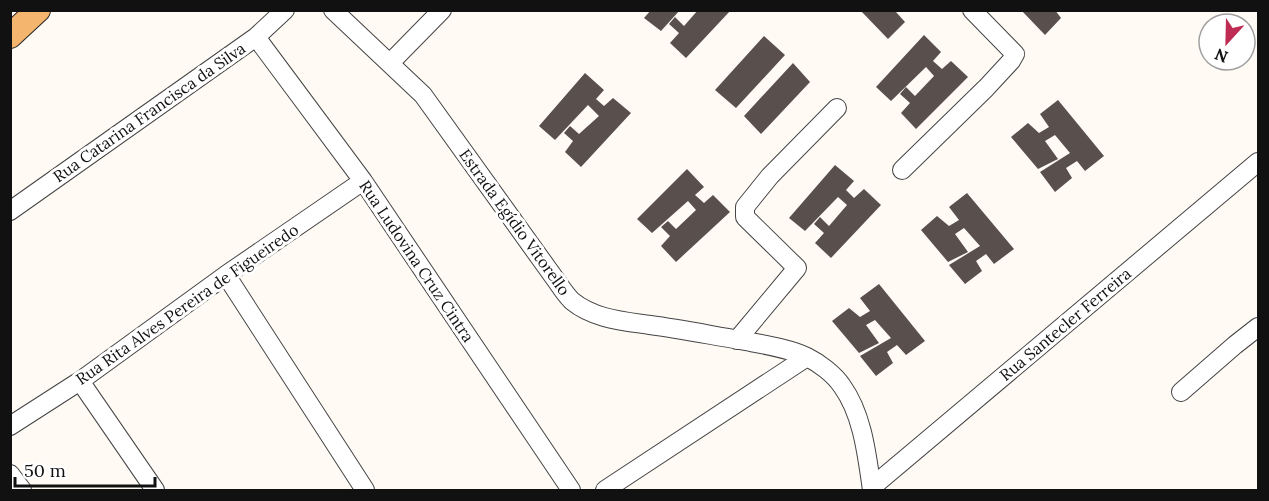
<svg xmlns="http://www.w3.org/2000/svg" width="1269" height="501" viewBox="0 0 1269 501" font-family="Lora,serif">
<rect width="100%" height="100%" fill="#fffaf4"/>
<path fill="#594f4d" d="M 651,10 L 680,10 L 661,31 L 644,18 Z
M 698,10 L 731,10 L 686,58 L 670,43 L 679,33 L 669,24 L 675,17 L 684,26 Z
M 860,10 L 898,10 L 896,12 L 905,22 L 888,39 Z
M 1021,10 L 1055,10 L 1061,18 L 1045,35 Z
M 924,35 L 941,52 L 933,61 L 942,69 L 951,61 L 968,77 L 916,129 L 901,113 L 910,103 L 900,94 L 906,87 L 915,96 L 934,76 L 926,67 L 891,101 L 876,87 Z
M 764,36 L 785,55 L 736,108 L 715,90 Z
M 793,63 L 810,82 L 761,134 L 744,116 Z
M 585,73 L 604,90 L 596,99 L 604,106 L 613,98 L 631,113 L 581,167 L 565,152 L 573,141 L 564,133 L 570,126 L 579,134 L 599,116 L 588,105 L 555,140 L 539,126 Z
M 1058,100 L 1104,156 L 1085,171 L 1077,161 L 1066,168 L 1072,178 L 1055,192 L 1040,172 L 1070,153 L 1055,135 L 1045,141 L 1058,159 L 1038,169 L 1011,137 L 1028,123 L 1039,133 L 1049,127 L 1040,114 Z
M 835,165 L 854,181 L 846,190 L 854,198 L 864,189 L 881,205 L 831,258 L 815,243 L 824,233 L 814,224 L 820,217 L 829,226 L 847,205 L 838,197 L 805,231 L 789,218 Z
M 687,169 L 704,187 L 695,195 L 704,203 L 713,195 L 730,212 L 676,262 L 661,246 L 670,236 L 661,227 L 668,221 L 676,229 L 696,210 L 688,201 L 652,233 L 637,219 Z
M 967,193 L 1014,249 L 994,264 L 986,254 L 976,261 L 982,271 L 965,284 L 949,265 L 980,246 L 964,228 L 955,234 L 968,252 L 948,262 L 921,230 L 937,216 L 949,226 L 959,220 L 949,207 Z
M 879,284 L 925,341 L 906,355 L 897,345 L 887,352 L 893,363 L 876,376 L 860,356 L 891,338 L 875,320 L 866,325 L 879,343 L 859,353 L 832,321 L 849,308 L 860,317 L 870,311 L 860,298 Z"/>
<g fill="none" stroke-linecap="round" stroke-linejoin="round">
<defs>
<path id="minor" d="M 333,10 L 423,95 L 558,283 C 562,289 567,296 572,301 C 594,319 623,321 650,325 C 680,329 710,335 740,340 C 760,344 789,348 807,357 C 819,363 834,374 842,386 C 863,415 867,456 872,490
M 256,37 L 363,181 L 571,490
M 390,63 L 442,10
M 902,170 L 986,88 L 1011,61 L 1015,54 L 972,10
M 10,211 L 256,37 L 285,10
M 226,275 L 365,490
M 737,340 L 797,268 L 745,217 L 745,207 L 770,176 L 837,108
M 80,381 L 155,490
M 1181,392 L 1235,345 L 1258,327
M 10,426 L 80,381 L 226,275 L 363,181
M 10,474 L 22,490
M 872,487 L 1258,162
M 605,490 L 807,357"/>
<path id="major" d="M 10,36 L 38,10"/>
</defs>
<use href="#minor" stroke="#444" stroke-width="20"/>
<use href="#major" stroke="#222" stroke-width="26"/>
<use href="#minor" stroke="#fff" stroke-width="18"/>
<use href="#major" stroke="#f4b66f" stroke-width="24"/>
</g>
<g text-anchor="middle" stroke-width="6" stroke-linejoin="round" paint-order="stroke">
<g font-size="16" fill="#111" stroke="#fff">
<text transform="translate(149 112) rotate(-35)" y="6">Rua Catarina Francisca da Silva</text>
<text transform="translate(515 222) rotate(54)" y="6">Estrada Egídio Vitorello</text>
<text transform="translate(417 261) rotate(56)" y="6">Rua Ludovina Cruz Cintra</text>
<text transform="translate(187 304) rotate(-35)" y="6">Rua Rita Alves Pereira de Figueiredo</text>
<text transform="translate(1065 324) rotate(-40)" y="6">Rua Santecler Ferreira</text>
</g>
</g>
<rect width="1269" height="501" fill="none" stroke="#111111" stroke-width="24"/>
<g transform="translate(1227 42) rotate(202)"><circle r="28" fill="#ffffff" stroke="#a0a0a0" stroke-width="1.5"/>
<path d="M0-4.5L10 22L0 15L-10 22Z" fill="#be2b53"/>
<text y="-9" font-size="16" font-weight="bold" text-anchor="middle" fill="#111111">N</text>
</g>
<path d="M15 477v9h140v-9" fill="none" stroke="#111111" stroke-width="3"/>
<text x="24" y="477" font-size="18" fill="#111111" stroke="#ffffff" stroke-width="4.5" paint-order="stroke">50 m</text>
</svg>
